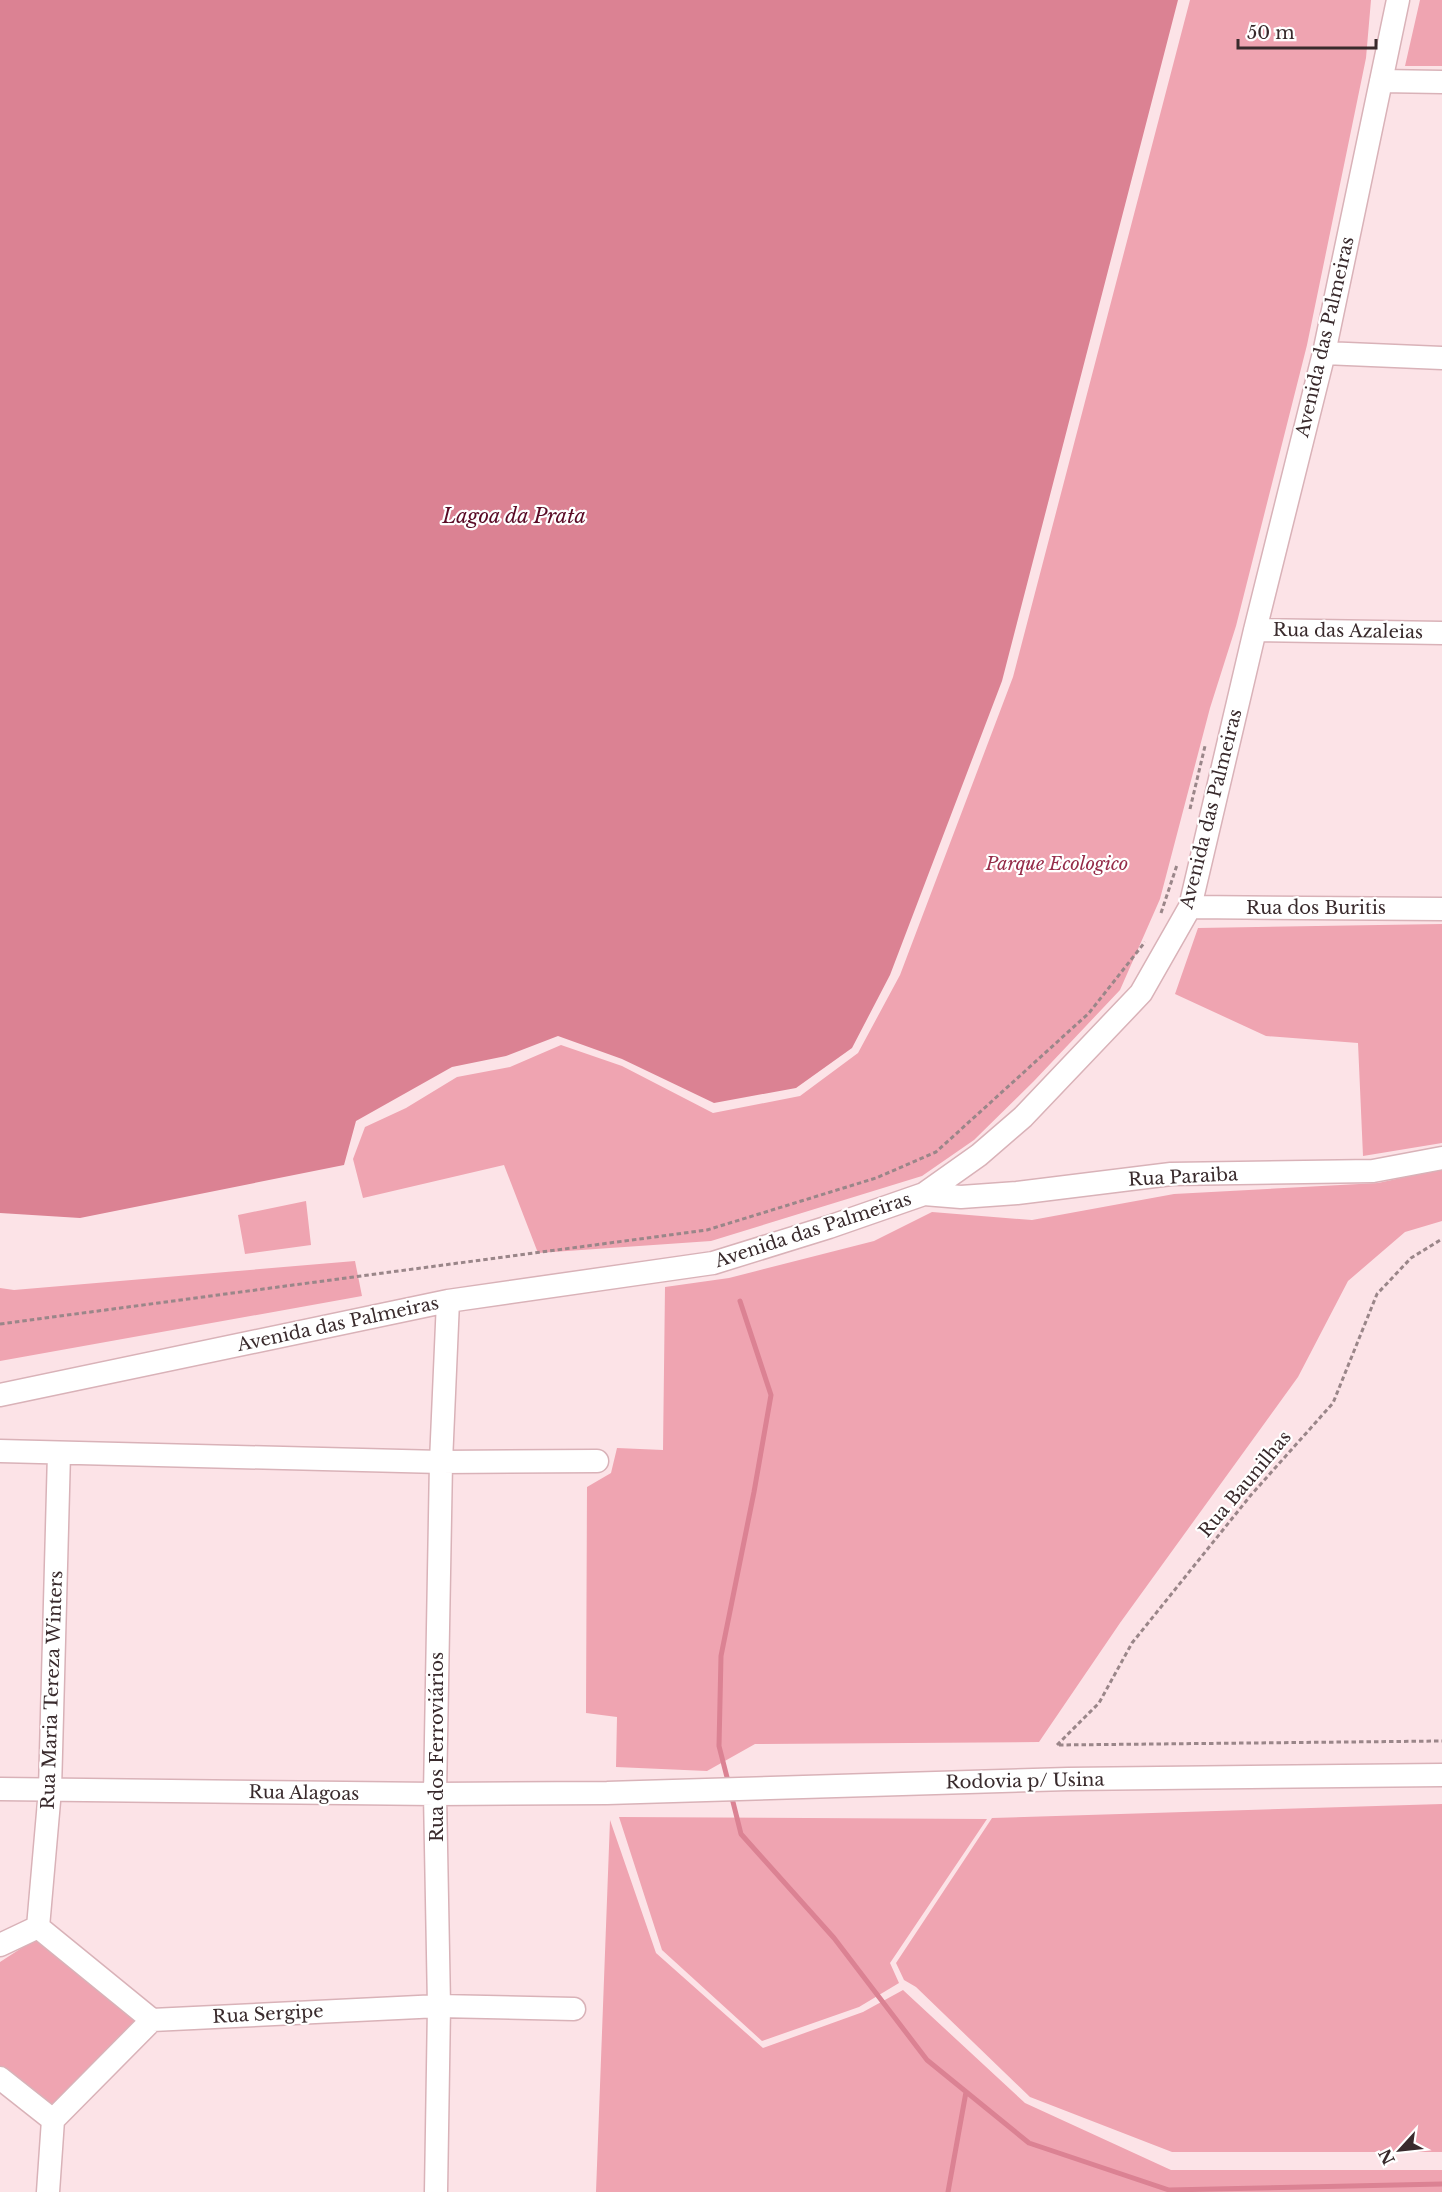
<svg xmlns="http://www.w3.org/2000/svg" width="1442" height="2192" viewBox="0 0 1442 2192" font-family="'Libre Baskerville',serif">
<rect width="100%" height="100%" fill="#fce3e7"/>
<path fill="#efa4b1" d="M 1190,0 L 1371,0 L 1366,58 L 1307,345 L 1236,626 L 1210,708 L 1160,899 L 1120,990 L 1034,1081 L 974,1140 L 922,1176 L 711,1241 L 538,1253 L 504,1165 L 363,1198 L 353,1159 L 365,1127 L 406,1108 L 457,1077 L 510,1067 L 561,1045 L 622,1066 L 713,1113 L 800,1096 L 858,1053 L 900,975 L 1013,677 Z
M 1420,0 L 1442,0 L 1442,66 L 1405,66 Z
M 1442,924 L 1442,1143 L 1363,1156 L 1358,1043 L 1266,1036 L 1175,994 L 1198,928 Z
M 1442,1169 L 1442,1221 L 1405,1232 L 1348,1281 L 1298,1377 L 1120,1623 L 1039,1742 L 755,1744 L 707,1771 L 616,1767 L 617,1717 L 586,1713 L 587,1487 L 611,1473 L 617,1448 L 663,1450 L 665,1287 L 729,1278 L 874,1241 L 932,1212 L 1032,1220 L 1174,1194 L 1378,1183 Z
M 306,1201 L 311,1245 L 245,1254 L 238,1215 Z
M 355,1261 L 362,1296 L 0,1361 L 0,1288 L 14,1290 Z
M 1442,1804 L 1442,2152 L 1172,2152 L 1030,2097 L 916,1987 L 904,1980 L 896,1963 L 992,1818 Z
M 619,1817 L 987,1819 L 890,1963 L 899,1983 L 859,2007 L 762,2041 L 662,1950 Z
M 610,1820 L 656,1953 L 763,2048 L 863,2012 L 903,1990 L 1025,2103 L 1171,2170 L 1442,2170 L 1442,2192 L 596,2192 Z
M 37,1938 L 137,2020 L 47,2110 L 0,2073 L 0,1962 Z"/>
<path fill="#db8293" d="M 0,0 L 1178,0 L 1002,681 L 890,975 L 852,1048 L 796,1088 L 714,1103 L 622,1059 L 558,1036 L 506,1056 L 452,1067 L 356,1121 L 344,1165 L 80,1218 L 0,1213 Z"/>
<g fill="none" stroke-linecap="round" stroke-linejoin="round">
<path stroke="#db8293" stroke-width="5" d="M 729,1785 L 719,1746 L 721,1656 L 754,1492 L 771,1395 L 740,1301
M 731,1794 L 741,1834 L 834,1938 L 927,2060 L 1029,2143 L 1169,2190 L 1442,2184
M 948,2192 L 966,2092"/>
<defs>
<path id="minor" d="M 1381,81 L 1442,82
M 1324,353 L 1442,358
M 1255,630 L 1442,633
M 1190,907 L 1442,909
M 924,1194 L 961,1197 L 1017,1193 L 1171,1174 L 1373,1171 L 1442,1158
M 0,1395 L 448,1301 L 713,1263 L 829,1227 L 924,1194 L 979,1155 L 1023,1117 L 1141,993 L 1190,907 L 1255,630 L 1324,353 L 1398,0
M 0,1451 L 441,1462 L 597,1461
M 0,1789 L 435,1794 L 607,1793 L 1068,1779 L 1442,1775
M 38,1927 L 50,1790 L 59,1453
M 0,1945 L 38,1927 L 152,2020 L 439,2006 L 574,2009
M 0,2078 L 53,2120 L 152,2020
M 48,2192 L 53,2120
M 436,2192 L 439,2006 L 435,1794 L 441,1462 L 448,1301"/>
</defs>
<use href="#minor" stroke="#d9b2b8" stroke-width="25"/>
<path stroke="#9a8689" stroke-width="3" stroke-dasharray="4.5 3" stroke-linecap="butt" d="M 1190,809 L 1205,746
M 1161,913 L 1177,865
M 0,1324 L 707,1230 L 876,1178 L 936,1152 L 1089,1013 L 1145,942
M 1057,1745 L 1099,1703 L 1132,1643 L 1251,1495 L 1333,1403 L 1377,1294 L 1411,1258 L 1442,1239
M 1059,1745 L 1442,1741"/>
<use href="#minor" stroke="#fff" stroke-width="22"/>
</g>
<g text-anchor="middle" stroke-width="4.5" stroke-linejoin="round" paint-order="stroke">
<g font-size="18" fill="#392a2c" stroke="#fff">
<text transform="translate(1325 337) rotate(-77)" y="6">Avenida das Palmeiras</text>
<text transform="translate(1348 631) rotate(1)" y="6">Rua das Azaleias</text>
<text transform="translate(1211 809) rotate(-76)" y="6">Avenida das Palmeiras</text>
<text x="1316" y="914">Rua dos Buritis</text>
<text transform="translate(1183 1177) rotate(-3)" y="6">Rua Paraiba</text>
<text transform="translate(813 1230) rotate(-18)" y="6">Avenida das Palmeiras</text>
<text transform="translate(338 1324) rotate(-12)" y="6">Avenida das Palmeiras</text>
<text transform="translate(1245 1484) rotate(-50)" y="6">Rua Baunilhas</text>
<text transform="translate(52 1690) rotate(-88)" y="6">Rua Maria Tereza Winters</text>
<text transform="translate(437 1747) rotate(-90)" y="6">Rua dos Ferroviários</text>
<text transform="translate(1025 1781) rotate(-1)" y="6">Rodovia p/ Usina</text>
<text transform="translate(304 1793) rotate(1)" y="6">Rua Alagoas</text>
<text transform="translate(268 2014) rotate(-3)" y="6">Rua Sergipe</text>
</g>
<g font-size="18" font-style="italic" fill="#952c49" stroke="#fff">
<text x="1057" y="870">Parque Ecologico</text>
</g>
<g font-size="20" font-style="italic" fill="#5a0a25" stroke="#fff">
<text x="514" y="523">Lagoa da Prata</text>
</g>
</g>
<g transform="translate(1400 2150) rotate(243)" stroke="#ffffff" stroke-width="4.5" paint-order="stroke">
<path d="M0-4.5L10 22L0 15L-10 22Z" fill="#392a2c"/>
<text y="-9" font-size="16" font-weight="bold" text-anchor="middle" fill="#392a2c">N</text>
</g>
<path d="M1238 39v9h138v-9" fill="none" stroke="#392a2c" stroke-width="3"/>
<text x="1247" y="39" font-size="18" fill="#392a2c" stroke="#ffffff" stroke-width="4.5" paint-order="stroke">50 m</text>
</svg>
